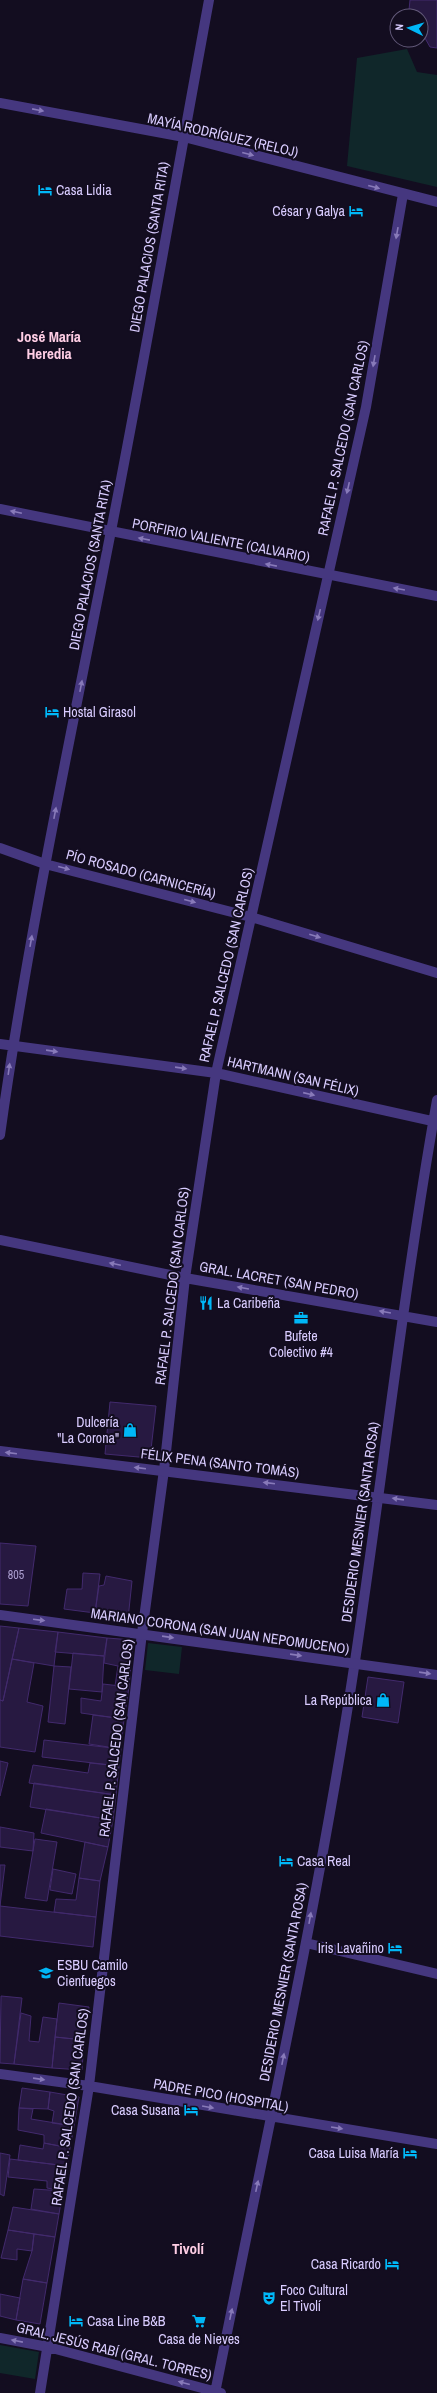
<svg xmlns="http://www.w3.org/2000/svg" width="437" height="2393" viewBox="0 0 437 2393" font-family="'Archivo Narrow',sans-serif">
<rect width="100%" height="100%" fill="#130d20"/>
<path fill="#10272a" d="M 407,49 L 417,72 L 437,75 L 437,187 L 347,166 L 357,58 Z
M 148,1643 L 182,1647 L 179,1674 L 145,1670 Z
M 0,2345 L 39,2352 L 35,2379 L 0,2373 Z"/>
<path fill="#271941" stroke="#422a6d" d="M 410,0 L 437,0 L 437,48 L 430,47 L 421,31 L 421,16 L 412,16 L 409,10 Z
M 110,1402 L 156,1406 L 150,1458 L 105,1454 Z
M 0,1543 L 36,1546 L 28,1606 L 0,1604 Z
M 83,1573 L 100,1574 L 95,1613 L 64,1609 L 67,1589 L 82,1589 Z
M 106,1576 L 132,1581 L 128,1619 L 95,1613 L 99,1586 L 104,1585 Z
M 0,1626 L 19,1628 L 3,1701 L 0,1700 Z
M 19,1628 L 58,1632 L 54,1666 L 12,1659 Z
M 58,1632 L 107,1638 L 104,1656 L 55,1652 Z
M 107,1638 L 133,1640 L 129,1687 L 115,1686 L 118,1666 L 104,1663 Z
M 73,1653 L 104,1656 L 102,1692 L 69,1689 Z
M 12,1659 L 34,1663 L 27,1702 L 43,1706 L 35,1752 L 0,1747 L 0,1700 L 3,1701 Z
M 54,1666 L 71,1667 L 65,1724 L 48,1722 Z
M 368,1677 L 404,1682 L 398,1723 L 362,1717 Z
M 103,1684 L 129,1687 L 124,1719 L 81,1713 L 81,1698 L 101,1701 Z
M 93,1715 L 124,1719 L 121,1749 L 89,1744 Z
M 44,1740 L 121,1749 L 119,1766 L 42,1757 Z
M 0,1761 L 8,1763 L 0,1796 Z
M 90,1763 L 119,1766 L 116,1795 L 29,1783 L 33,1765 L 88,1773 Z
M 34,1783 L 116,1795 L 113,1820 L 30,1807 Z
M 46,1809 L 113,1820 L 108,1847 L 41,1833 Z
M 0,1827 L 34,1833 L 33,1851 L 0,1847 Z
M 35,1839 L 57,1842 L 47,1901 L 25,1898 Z
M 85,1842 L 108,1847 L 100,1881 L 79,1878 Z
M 0,1865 L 5,1865 L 0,1906 Z
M 53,1869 L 76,1874 L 72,1894 L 50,1890 Z
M 79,1878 L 100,1881 L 96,1917 L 54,1912 L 56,1899 L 76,1900 Z
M 0,1906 L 96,1917 L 93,1947 L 0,1936 Z
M 1,1996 L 22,1998 L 14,2064 L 0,2063 Z
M 59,2003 L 89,2007 L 84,2040 L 55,2037 Z
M 21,2013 L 31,2016 L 29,2041 L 39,2042 L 43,2017 L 57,2019 L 52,2068 L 14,2064 Z
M 55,2037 L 84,2040 L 82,2070 L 52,2068 Z
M 22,2088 L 50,2092 L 48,2109 L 19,2108 Z
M 50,2092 L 79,2097 L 74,2126 L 52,2123 L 54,2111 L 48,2109 Z
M 19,2108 L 33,2109 L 31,2119 L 74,2126 L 70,2148 L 44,2143 L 44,2135 L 18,2130 Z
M 44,2143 L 70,2148 L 67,2166 L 18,2160 L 20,2145 L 43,2149 Z
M 0,2153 L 10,2155 L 4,2196 L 0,2194 Z
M 10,2159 L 67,2166 L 63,2191 L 47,2188 L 47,2181 L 8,2177 Z
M 34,2189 L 63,2191 L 59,2214 L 31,2209 Z
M 13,2207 L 59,2214 L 55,2237 L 8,2230 Z
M 8,2230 L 34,2234 L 32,2251 L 17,2249 L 17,2260 L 1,2258 Z
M 34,2234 L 55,2237 L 47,2283 L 23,2279 L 32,2251 Z
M 23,2279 L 47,2283 L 40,2324 L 16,2320 Z
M 0,2294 L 20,2298 L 16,2320 L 0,2316 Z"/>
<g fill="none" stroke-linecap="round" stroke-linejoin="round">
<path stroke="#45377f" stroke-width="10" d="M 0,103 L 184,137 L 437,202
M 0,848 L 45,864 L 251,917 L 437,973
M 0,1044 L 216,1073 L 437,1122
M 0,1135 C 28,934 71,736 110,536 C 145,358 176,179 209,0
M 0,1240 L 185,1278 L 437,1322
M 306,1943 L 437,1974
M 0,2074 L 89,2086 L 437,2144
M 0,2338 L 48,2347 L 221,2393
M 40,2393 L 89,2086 L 142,1633 L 164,1470 L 185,1278 L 216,1073 L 366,407 L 403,194
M 215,2393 C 263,2150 318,1906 355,1661 C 383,1474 404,1286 437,1100"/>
<path stroke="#45377f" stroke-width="10" d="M 0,509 L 437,596
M 0,1451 L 437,1505
M 0,1615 L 437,1675"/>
</g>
<defs><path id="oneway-solid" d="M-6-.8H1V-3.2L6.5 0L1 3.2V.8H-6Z"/></defs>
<g fill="#887ab9">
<use href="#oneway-solid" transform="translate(38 110) rotate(11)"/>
<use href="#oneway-solid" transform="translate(248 154) rotate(15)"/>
<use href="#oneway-solid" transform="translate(374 187) rotate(15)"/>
<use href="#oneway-solid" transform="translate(397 233) rotate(100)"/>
<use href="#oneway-solid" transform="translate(374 361) rotate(100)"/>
<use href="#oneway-solid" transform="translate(348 488) rotate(103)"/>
<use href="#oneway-solid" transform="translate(16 512) rotate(-168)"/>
<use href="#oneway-solid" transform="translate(144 539) rotate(-169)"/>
<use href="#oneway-solid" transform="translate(271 565) rotate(-169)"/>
<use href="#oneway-solid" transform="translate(399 589) rotate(-170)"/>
<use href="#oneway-solid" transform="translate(319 615) rotate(103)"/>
<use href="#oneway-solid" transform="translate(81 686) rotate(-79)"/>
<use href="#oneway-solid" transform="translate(55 813) rotate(-79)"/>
<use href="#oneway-solid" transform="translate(64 868) rotate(15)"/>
<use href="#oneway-solid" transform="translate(190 901) rotate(15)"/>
<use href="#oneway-solid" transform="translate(315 936) rotate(17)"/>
<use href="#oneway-solid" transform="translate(31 941) rotate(-80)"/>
<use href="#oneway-solid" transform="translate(52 1051) rotate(8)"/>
<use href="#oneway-solid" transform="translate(181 1068) rotate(8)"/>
<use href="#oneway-solid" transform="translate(9 1069) rotate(-82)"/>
<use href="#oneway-solid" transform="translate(309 1094) rotate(13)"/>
<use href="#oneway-solid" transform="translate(115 1264) rotate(-168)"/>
<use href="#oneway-solid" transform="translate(243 1288) rotate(-170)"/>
<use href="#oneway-solid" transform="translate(385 1312) rotate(-170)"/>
<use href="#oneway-solid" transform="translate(11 1453) rotate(-173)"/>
<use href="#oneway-solid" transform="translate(140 1468) rotate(-173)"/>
<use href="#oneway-solid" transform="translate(269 1483) rotate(-173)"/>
<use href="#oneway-solid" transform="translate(398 1499) rotate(-172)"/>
<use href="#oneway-solid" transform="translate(39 1620) rotate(7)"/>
<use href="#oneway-solid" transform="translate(168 1637) rotate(8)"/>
<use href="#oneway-solid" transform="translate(296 1655) rotate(8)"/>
<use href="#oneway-solid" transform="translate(425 1673) rotate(8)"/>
<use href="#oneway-solid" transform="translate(310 1918) rotate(-80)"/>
<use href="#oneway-solid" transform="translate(283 2059) rotate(-79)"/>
<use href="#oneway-solid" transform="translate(39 2079) rotate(8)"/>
<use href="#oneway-solid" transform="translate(208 2107) rotate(10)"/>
<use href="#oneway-solid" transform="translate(337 2128) rotate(9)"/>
<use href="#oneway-solid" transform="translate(257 2186) rotate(-78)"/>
<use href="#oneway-solid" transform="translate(231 2314) rotate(-78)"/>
<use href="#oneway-solid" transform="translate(17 2341) rotate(-169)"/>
<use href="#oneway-solid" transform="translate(184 2383) rotate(-165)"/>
</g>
<defs>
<symbol id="hotel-bare" viewBox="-9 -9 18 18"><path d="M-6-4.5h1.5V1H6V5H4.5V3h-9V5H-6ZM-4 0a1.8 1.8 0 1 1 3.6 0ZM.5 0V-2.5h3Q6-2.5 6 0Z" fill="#00b7f7" stroke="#130d20" stroke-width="2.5" paint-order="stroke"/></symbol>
<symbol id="restaurant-bare" viewBox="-9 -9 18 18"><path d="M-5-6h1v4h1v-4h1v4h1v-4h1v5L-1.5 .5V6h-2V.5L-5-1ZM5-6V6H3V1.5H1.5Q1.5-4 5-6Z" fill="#00b7f7" stroke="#130d20" stroke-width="2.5" paint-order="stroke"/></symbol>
<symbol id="office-bare" viewBox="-9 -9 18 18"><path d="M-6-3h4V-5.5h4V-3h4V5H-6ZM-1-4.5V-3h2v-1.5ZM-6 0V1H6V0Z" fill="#00b7f7" stroke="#130d20" stroke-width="2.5" paint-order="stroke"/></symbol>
<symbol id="shop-bare" viewBox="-9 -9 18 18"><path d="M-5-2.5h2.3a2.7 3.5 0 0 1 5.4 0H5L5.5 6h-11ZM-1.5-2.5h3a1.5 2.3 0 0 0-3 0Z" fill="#00b7f7" stroke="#130d20" stroke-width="2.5" paint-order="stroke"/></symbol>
<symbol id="school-bare" viewBox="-9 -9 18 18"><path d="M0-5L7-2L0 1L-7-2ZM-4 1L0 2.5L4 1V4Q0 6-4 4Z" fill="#00b7f7" stroke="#130d20" stroke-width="2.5" paint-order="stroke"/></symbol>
<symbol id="theatre-bare" viewBox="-9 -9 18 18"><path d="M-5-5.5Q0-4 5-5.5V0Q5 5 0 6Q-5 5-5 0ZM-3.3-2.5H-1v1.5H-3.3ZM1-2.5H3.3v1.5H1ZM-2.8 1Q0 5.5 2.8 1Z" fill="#00b7f7" stroke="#130d20" stroke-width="2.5" paint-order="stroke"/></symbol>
<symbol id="supermarket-bare" viewBox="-9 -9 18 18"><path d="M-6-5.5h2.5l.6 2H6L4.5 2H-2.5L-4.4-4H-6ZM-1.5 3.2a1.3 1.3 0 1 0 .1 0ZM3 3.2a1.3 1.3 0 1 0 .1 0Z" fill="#00b7f7" stroke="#130d20" stroke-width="2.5" paint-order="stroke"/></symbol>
</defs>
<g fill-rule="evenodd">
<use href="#hotel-bare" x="35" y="180" width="20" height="20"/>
<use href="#hotel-bare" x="346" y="201" width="20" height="20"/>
<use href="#hotel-bare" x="42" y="702" width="20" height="20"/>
<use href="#restaurant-bare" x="196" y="1293" width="20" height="20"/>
<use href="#office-bare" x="291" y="1308" width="20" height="20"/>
<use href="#shop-bare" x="120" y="1420" width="20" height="20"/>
<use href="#shop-bare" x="373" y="1690" width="20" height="20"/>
<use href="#hotel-bare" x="276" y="1851" width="20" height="20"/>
<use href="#hotel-bare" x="385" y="1938" width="20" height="20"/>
<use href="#school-bare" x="36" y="1963" width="20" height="20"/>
<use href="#hotel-bare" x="181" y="2100" width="20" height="20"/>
<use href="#hotel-bare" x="400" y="2143" width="20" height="20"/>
<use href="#hotel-bare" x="382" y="2254" width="20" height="20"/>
<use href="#theatre-bare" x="259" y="2288" width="20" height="20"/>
<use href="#hotel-bare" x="66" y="2311" width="20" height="20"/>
<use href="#supermarket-bare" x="189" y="2311" width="20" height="20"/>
</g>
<g text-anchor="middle" stroke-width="4" stroke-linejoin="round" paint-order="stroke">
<g font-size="12" fill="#ac9fd0">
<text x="16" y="1579">805</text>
</g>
<g font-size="14" fill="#d9ccff" stroke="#130d20">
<text transform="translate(223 135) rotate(13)" y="5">MAYÍA RODRÍGUEZ (RELOJ)</text>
<text transform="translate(149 247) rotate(-80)" y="5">DIEGO PALACIOS (SANTA RITA)</text>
<text transform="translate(343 438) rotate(-78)" y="5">RAFAEL P. SALCEDO (SAN CARLOS)</text>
<text transform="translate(221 540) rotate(11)" y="5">PORFIRIO VALIENTE (CALVARIO)</text>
<text transform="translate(90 565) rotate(-79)" y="5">DIEGO PALACIOS (SANTA RITA)</text>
<text transform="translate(141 874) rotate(15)" y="5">PÍO ROSADO (CARNICERÍA)</text>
<text transform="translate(226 965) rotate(-77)" y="5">RAFAEL P. SALCEDO (SAN CARLOS)</text>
<text transform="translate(293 1076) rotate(13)" y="5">HARTMANN (SAN FÉLIX)</text>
<text transform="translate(279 1280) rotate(10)" y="5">GRAL. LACRET (SAN PEDRO)</text>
<text transform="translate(172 1286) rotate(-83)" y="5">RAFAEL P. SALCEDO (SAN CARLOS)</text>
<text transform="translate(220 1463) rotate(7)" y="5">FÉLIX PENA (SANTO TOMÁS)</text>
<text transform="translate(360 1522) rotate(-82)" y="5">DESIDERIO MESNIER (SANTA ROSA)</text>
<text transform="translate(220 1631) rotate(8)" y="5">MARIANO CORONA (SAN JUAN NEPOMUCENO)</text>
<text transform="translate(116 1738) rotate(-83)" y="5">RAFAEL P. SALCEDO (SAN CARLOS)</text>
<text transform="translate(283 1982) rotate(-79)" y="5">DESIDERIO MESNIER (SANTA ROSA)</text>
<text transform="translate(221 2095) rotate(10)" y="5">PADRE PICO (HOSPITAL)</text>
<text transform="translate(70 2107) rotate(-82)" y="5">RAFAEL P. SALCEDO (SAN CARLOS)</text>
<text transform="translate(114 2351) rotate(14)" y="5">GRAL. JESÚS RABÍ (GRAL. TORRES)</text>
</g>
<g font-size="14" fill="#d9ccff" stroke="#130d20" text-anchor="start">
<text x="56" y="195">Casa Lidia</text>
<text x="345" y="216" text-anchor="end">César y Galya</text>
<text x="63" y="717">Hostal Girasol</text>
<text x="217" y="1308">La Caribeña</text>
<text x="301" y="1341" text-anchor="middle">Bufete<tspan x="301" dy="16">Colectivo #4</tspan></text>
<text x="119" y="1427" text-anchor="end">Dulcería<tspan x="119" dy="16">"La Corona"</tspan></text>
<text x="372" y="1705" text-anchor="end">La República</text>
<text x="297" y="1866">Casa Real</text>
<text x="384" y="1953" text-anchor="end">Iris Lavañino</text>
<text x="57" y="1970">ESBU Camilo<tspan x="57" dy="16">Cienfuegos</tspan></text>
<text x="180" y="2115" text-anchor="end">Casa Susana</text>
<text x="399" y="2158" text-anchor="end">Casa Luisa María</text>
<text x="381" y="2269" text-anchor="end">Casa Ricardo</text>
<text x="280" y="2295">Foco Cultural<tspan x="280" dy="16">El Tivolí</tspan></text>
<text x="87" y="2326">Casa Line B&amp;B</text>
<text x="199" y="2344" text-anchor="middle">Casa de Nieves</text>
</g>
<g font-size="15" font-weight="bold" fill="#ffcee5" stroke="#130d20">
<text x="49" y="342">José María<tspan x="49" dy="17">Heredia</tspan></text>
<text x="188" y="2254">Tivolí</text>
</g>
</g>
<g transform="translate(409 28) rotate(275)"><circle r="19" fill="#130d20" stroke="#625979"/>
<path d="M0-3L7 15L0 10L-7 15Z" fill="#00b7f7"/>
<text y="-6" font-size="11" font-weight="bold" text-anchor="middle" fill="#d9ccff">N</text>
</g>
</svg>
